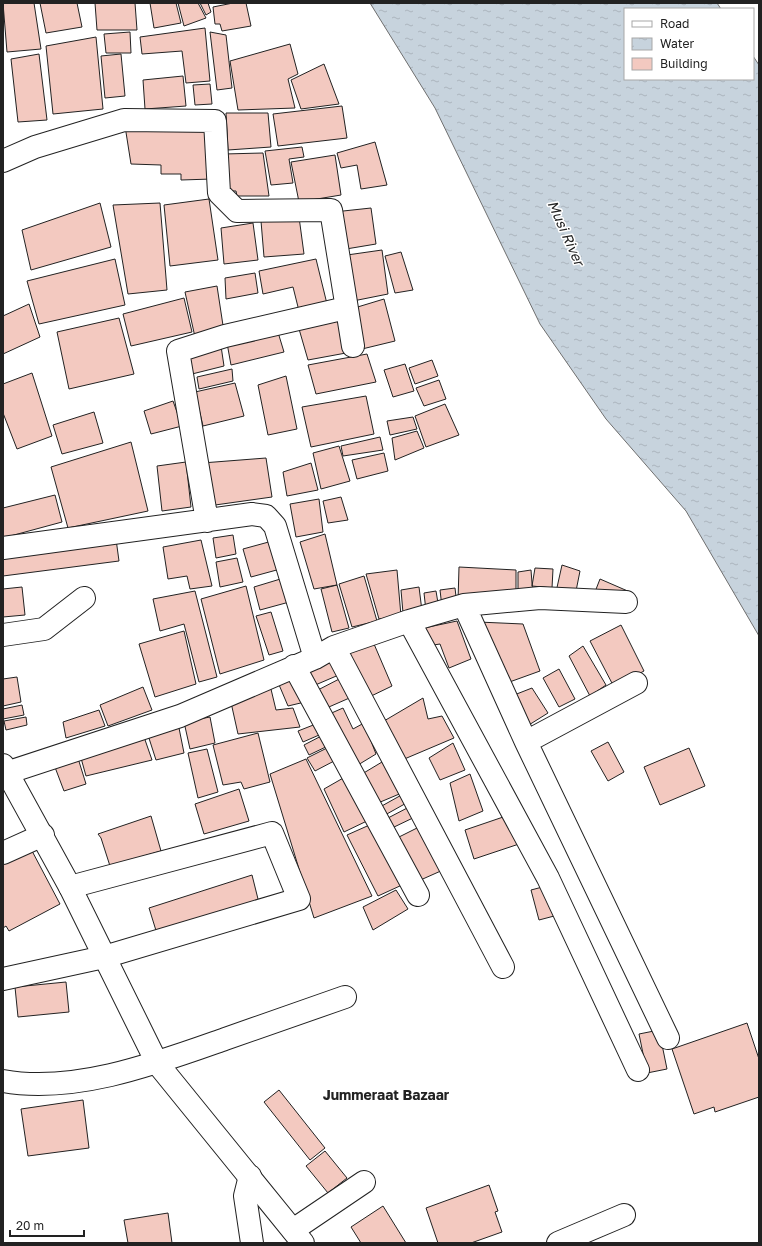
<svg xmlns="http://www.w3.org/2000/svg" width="762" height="1246" viewBox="0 0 762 1246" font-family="'Golos Text',sans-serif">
<defs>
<pattern id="water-ripples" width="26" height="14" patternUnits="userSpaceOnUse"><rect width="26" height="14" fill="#c7d3dd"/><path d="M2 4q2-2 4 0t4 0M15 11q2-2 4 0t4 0" fill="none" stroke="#abb5bd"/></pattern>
</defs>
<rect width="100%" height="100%" fill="#fff"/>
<path fill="url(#water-ripples)" stroke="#6f6f6f" d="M 370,3 L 717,3 L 721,9 L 625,9 L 625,79 L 753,79 L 753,56 L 759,65 L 759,636 L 686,511 L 606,419 L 540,324 L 435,108 Z"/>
<path fill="#f3c9c0" stroke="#222" d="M 3,3 L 34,3 L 41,49 L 7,52 Z
M 40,3 L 77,3 L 82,27 L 46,33 Z
M 95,3 L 135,3 L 137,30 L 97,30 Z
M 150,3 L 176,3 L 181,23 L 154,28 Z
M 178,3 L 198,3 L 206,18 L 184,26 Z
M 200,3 L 208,3 L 211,12 L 206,15 Z
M 233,3 L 246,3 L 251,26 L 222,31 L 220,24 L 215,24 L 213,7 Z
M 205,28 L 210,81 L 186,83 L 182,51 L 142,54 L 140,37 Z
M 130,32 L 131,53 L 106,53 L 104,34 Z
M 210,32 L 226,35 L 232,88 L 217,90 Z
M 96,37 L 103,109 L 53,114 L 46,46 Z
M 290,44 L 298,74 L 288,79 L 295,108 L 238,110 L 230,61 Z
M 39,54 L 47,120 L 18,122 L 11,59 Z
M 121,54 L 125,96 L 105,98 L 101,56 Z
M 324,64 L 339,104 L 301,109 L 291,80 Z
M 183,76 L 186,106 L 145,109 L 143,80 Z
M 210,84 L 212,104 L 195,105 L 193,85 Z
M 342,106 L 347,138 L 278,146 L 273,114 Z
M 226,113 L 268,113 L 271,147 L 228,150 Z
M 210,125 L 212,179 L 181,180 L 181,174 L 161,174 L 161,165 L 131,164 L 125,126 Z
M 375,142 L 387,185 L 361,189 L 357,165 L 341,168 L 337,153 Z
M 302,147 L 304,157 L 289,159 L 293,183 L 271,185 L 265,151 Z
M 263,153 L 269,196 L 237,196 L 236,191 L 223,191 L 224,154 Z
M 335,155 L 341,195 L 299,202 L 291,162 Z
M 209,199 L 218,260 L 170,266 L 164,205 Z
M 100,203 L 111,247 L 31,270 L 22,230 Z
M 160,203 L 167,290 L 128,294 L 113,205 Z
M 371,208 L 376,244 L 340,250 L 334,212 Z
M 299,217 L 304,254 L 264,257 L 261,221 Z
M 253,223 L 258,260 L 224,264 L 221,228 Z
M 382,250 L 388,294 L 348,302 L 340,256 Z
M 401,252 L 413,290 L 395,293 L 385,256 Z
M 115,259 L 125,305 L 39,324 L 27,281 Z
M 316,259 L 328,308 L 300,315 L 293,287 L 263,294 L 259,271 Z
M 255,273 L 258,293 L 226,299 L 225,278 Z
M 217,286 L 224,332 L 195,337 L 185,292 Z
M 184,298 L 192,332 L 131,346 L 123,314 Z
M 384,299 L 395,341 L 362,349 L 351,309 Z
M 29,304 L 40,337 L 3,354 L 3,316 Z
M 337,313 L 346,353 L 308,360 L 297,322 Z
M 119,318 L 134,374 L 69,389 L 57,332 Z
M 277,329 L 284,352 L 231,365 L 227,343 Z
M 221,346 L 224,366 L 188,375 L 185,353 Z
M 367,354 L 376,382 L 316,394 L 308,365 Z
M 432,360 L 438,376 L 415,384 L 409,368 Z
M 405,364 L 414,391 L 393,397 L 384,370 Z
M 232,369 L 233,381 L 199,389 L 197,377 Z
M 32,373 L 52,436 L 17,449 L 3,413 L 3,384 Z
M 286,376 L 297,429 L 268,435 L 258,385 Z
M 439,380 L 446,399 L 424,406 L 416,388 Z
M 235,383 L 244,416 L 203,426 L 195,392 Z
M 366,396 L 374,434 L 311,447 L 302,407 Z
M 173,401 L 182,426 L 151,434 L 144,411 Z
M 445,404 L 459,435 L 426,447 L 415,416 Z
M 94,412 L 103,443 L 62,454 L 53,425 Z
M 413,417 L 417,429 L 390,435 L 387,421 Z
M 417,431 L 424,448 L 395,460 L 392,438 Z
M 380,437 L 383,450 L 343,456 L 341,446 Z
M 131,442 L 148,511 L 68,528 L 51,467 Z
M 339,446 L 350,481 L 321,489 L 313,453 Z
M 384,453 L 388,471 L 357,479 L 352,460 Z
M 266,458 L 272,497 L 208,506 L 202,463 Z
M 186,462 L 191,507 L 162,511 L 157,466 Z
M 311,463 L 318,490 L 287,496 L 283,472 Z
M 55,495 L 62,522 L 3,538 L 3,508 Z
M 341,497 L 348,520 L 328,523 L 323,501 Z
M 319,499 L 323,532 L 296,537 L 290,504 Z
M 325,534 L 337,585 L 314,589 L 300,542 Z
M 233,535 L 236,554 L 216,558 L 213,538 Z
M 116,539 L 119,561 L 3,576 L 3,557 Z
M 201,540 L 212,586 L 190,589 L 187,576 L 168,579 L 163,547 Z
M 276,540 L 284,568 L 251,577 L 243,549 Z
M 237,558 L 243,582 L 220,587 L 216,562 Z
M 562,565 L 580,571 L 575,596 L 556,592 Z
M 459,567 L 516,570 L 516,599 L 458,601 Z
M 535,568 L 553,569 L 552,588 L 532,586 Z
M 397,570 L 401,616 L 379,619 L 366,574 Z
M 531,570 L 533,596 L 518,597 L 518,572 Z
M 364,576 L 377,621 L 352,627 L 339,584 Z
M 287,577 L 293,601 L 260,610 L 254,587 Z
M 600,579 L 630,592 L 624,600 L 593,597 Z
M 337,585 L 349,628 L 332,632 L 321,589 Z
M 246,586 L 264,660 L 220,674 L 201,599 Z
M 22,587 L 25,615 L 3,617 L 3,589 Z
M 419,587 L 422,611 L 403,613 L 401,590 Z
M 455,588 L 457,605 L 442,607 L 440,590 Z
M 195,591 L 217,677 L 199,682 L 184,624 L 160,631 L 153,599 Z
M 436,591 L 439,609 L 426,611 L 424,593 Z
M 271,612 L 283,651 L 269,655 L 256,616 Z
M 457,621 L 471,659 L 449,668 L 440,644 L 427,646 L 424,628 Z
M 478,622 L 523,624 L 540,671 L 504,684 Z
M 621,625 L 644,671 L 614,687 L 590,641 Z
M 184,631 L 196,684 L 155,697 L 139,644 Z
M 371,637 L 392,686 L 365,699 L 342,650 Z
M 583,646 L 606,685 L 590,696 L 569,656 Z
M 332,654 L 341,674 L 313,686 L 306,668 Z
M 559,669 L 575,699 L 559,707 L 543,678 Z
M 294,672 L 309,701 L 288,706 L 277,680 Z
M 345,676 L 354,696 L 322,710 L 314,692 Z
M 17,677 L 21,702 L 3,706 L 3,679 Z
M 270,685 L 276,710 L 293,708 L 300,727 L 238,734 L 230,698 Z
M 143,687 L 152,710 L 108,726 L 100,705 Z
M 532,688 L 548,713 L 524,728 L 509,697 Z
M 423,698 L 428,719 L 442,716 L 454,738 L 402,760 L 384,721 Z
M 22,705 L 24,715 L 3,719 L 3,709 Z
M 343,708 L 353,729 L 364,723 L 376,754 L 353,768 L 327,715 Z
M 99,710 L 105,726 L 66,738 L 63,722 Z
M 26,717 L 27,725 L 6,730 L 4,721 Z
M 210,717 L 215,743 L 190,749 L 184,722 Z
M 321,722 L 326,732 L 303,742 L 298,731 Z
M 178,723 L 184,753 L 156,760 L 147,732 Z
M 258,733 L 270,782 L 244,789 L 241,782 L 223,785 L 213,745 Z
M 327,733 L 332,744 L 309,755 L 304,745 Z
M 143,734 L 152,760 L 86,776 L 81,758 Z
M 608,742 L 624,772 L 608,781 L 591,751 Z
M 453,743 L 465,770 L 440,780 L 429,758 Z
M 329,747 L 336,760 L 315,771 L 307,758 Z
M 689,748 L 705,786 L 660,805 L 644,767 Z
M 207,749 L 218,792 L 198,798 L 188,753 Z
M 77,755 L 86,784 L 64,791 L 53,762 Z
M 306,759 L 372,896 L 314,918 L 270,774 Z
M 387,759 L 404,792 L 378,803 L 362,774 Z
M 470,774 L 483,811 L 459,821 L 450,783 Z
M 345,777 L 369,820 L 344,832 L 324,789 Z
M 239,789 L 249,821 L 204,834 L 195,804 Z
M 405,793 L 410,801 L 385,815 L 380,807 Z
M 411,806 L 417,816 L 392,828 L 388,818 Z
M 512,814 L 522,843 L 474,859 L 465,830 Z
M 151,816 L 161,851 L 110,866 L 101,838 L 98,834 Z
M 374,823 L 402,885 L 378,896 L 347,835 Z
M 423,825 L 443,870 L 416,882 L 393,840 Z
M 31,849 L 60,904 L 9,931 L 6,926 L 3,928 L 3,864 Z
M 252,875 L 260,907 L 158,937 L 149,908 Z
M 550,885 L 558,915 L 539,920 L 531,890 Z
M 396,890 L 408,909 L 373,930 L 363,907 Z
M 66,982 L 69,1012 L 18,1017 L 15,987 Z
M 747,1023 L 759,1059 L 759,1097 L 715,1112 L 714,1107 L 694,1114 L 672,1049 Z
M 659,1030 L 667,1069 L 647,1073 L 639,1034 Z
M 279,1090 L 325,1148 L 310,1160 L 264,1102 Z
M 83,1100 L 89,1148 L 28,1156 L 21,1109 Z
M 325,1151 L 347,1178 L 328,1193 L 306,1166 Z
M 489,1185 L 498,1211 L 495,1212 L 502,1232 L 471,1243 L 438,1243 L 426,1208 Z
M 383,1206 L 406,1243 L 361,1243 L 351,1227 Z
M 168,1213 L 172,1243 L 128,1243 L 124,1220 Z"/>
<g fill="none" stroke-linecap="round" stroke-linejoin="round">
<defs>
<path id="minor" d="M 3,161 L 35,147 L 124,120 L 215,121 L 219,193 L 237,211 L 331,210 L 353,346
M 207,521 L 178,351 L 225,336 L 346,308
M 3,548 L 252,514 L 266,516 L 275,526 L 315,658
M 464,605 L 540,598 L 626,602
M 409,621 L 464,605 L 526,742 L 668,1038
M 3,635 L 44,629 L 84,598
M 334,647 L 503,967
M 294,666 L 418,895
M 526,742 L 636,683
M 3,774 L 180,716 L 315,658 L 334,647 L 409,621 L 548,878 L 638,1070
M 3,853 L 43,835
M 3,979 L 104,957 L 299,899 L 272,833 L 70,887
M 3,1081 C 75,1094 157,1063 225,1039 C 265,1025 305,1011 345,997
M 250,1176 L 245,1196 L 252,1243
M 293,1230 L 364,1182
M 558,1243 L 624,1215"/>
<path id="major" d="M 3,765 L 70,887 L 157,1063 L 303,1243"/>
</defs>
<use href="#minor" stroke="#222" stroke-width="24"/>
<use href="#major" stroke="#222" stroke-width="24"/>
<use href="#minor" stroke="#fff" stroke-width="22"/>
<use href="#major" stroke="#fff" stroke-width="22"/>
</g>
<g text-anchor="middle" stroke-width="3" stroke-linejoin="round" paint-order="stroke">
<g font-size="14" font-style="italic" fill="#222" stroke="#fff">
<text transform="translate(566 233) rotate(66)" y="5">Musi River</text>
</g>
<g font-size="14" font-weight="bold" fill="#222" stroke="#fff">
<text x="386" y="1100">Jummeraat Bazaar</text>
</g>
</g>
<rect width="762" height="1246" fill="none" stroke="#222222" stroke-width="8"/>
<rect x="624" y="8" width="130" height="72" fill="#ffffff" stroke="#a7a7a7"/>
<rect x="632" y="21" width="20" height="6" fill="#ffffff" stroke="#a7a7a7"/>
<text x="660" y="28" font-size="12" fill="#222222">Road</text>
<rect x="632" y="38" width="20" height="12" fill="url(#water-ripples)" stroke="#a7a7a7"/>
<text x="660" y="48" font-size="12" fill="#222222">Water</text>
<rect x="632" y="58" width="20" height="12" fill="#f3c9c0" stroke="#a7a7a7"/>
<text x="660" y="68" font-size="12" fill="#222222">Building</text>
<path d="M10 1230v6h74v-6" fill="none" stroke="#222222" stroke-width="2"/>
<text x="16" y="1230" font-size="12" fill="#222222" stroke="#ffffff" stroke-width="3" paint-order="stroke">20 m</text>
</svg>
